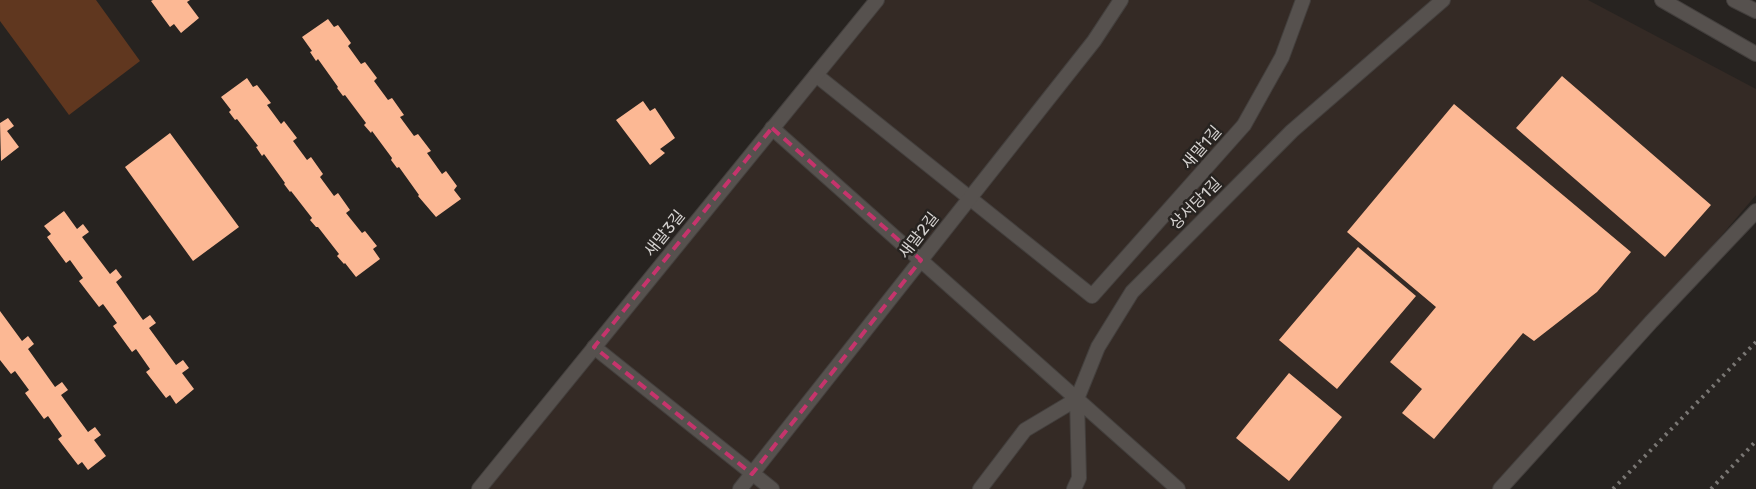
<svg xmlns="http://www.w3.org/2000/svg" width="1756" height="489" viewBox="0 0 1756 489" font-family="Rubik,'Noto Sans KR',sans-serif">
<rect width="100%" height="100%" fill="#272320"/>
<path fill="#342a25" d="M 877,0 L 1588,0 L 1756,89 L 1756,195 L 1506,489 L 488,489 Z"/>
<path fill="#60371f" d="M 0,0 L 96,0 L 140,61 L 69,115 L 0,21 Z"/>
<path fill="#fcb894" d="M 153,0 L 190,0 L 187,2 L 199,18 L 181,33 L 174,24 L 170,27 L 151,1 Z
M 328,19 L 334,27 L 338,25 L 351,43 L 348,46 L 361,64 L 365,62 L 377,78 L 374,81 L 388,100 L 392,98 L 404,115 L 400,117 L 414,136 L 418,134 L 431,151 L 427,153 L 442,174 L 446,171 L 457,186 L 454,190 L 461,199 L 436,217 L 418,196 L 419,195 L 399,167 L 397,168 L 391,160 L 392,158 L 372,131 L 371,133 L 364,125 L 366,123 L 345,95 L 343,96 L 337,88 L 338,87 L 318,59 L 316,61 L 310,52 L 312,51 L 302,37 Z
M 1562,76 L 1711,205 L 1665,257 L 1516,128 Z
M 247,78 L 253,87 L 257,85 L 271,103 L 267,105 L 281,124 L 284,121 L 297,138 L 293,141 L 307,160 L 311,157 L 323,174 L 320,177 L 334,196 L 338,193 L 350,210 L 346,213 L 362,233 L 365,231 L 377,246 L 373,249 L 380,259 L 356,277 L 345,263 L 344,264 L 337,256 L 339,254 L 318,227 L 316,227 L 310,220 L 312,218 L 291,191 L 290,192 L 284,184 L 285,183 L 264,154 L 262,156 L 256,147 L 258,146 L 237,119 L 235,120 L 229,112 L 231,110 L 221,97 Z
M 643,101 L 650,111 L 655,108 L 675,138 L 660,149 L 665,153 L 650,165 L 616,120 Z
M 1454,104 L 1631,252 L 1597,292 L 1534,341 L 1523,333 L 1434,439 L 1402,413 L 1422,389 L 1390,362 L 1436,307 L 1347,232 Z
M 8,118 L 14,126 L 7,131 L 19,147 L 1,161 L 0,123 Z
M 170,133 L 239,227 L 193,261 L 125,167 Z
M 64,211 L 77,229 L 83,224 L 89,232 L 82,237 L 110,274 L 116,269 L 122,277 L 116,282 L 143,320 L 150,315 L 156,323 L 149,328 L 176,365 L 183,360 L 189,368 L 182,373 L 194,389 L 176,404 L 170,395 L 166,398 L 146,372 L 150,369 L 136,349 L 132,352 L 113,326 L 117,323 L 103,304 L 99,307 L 79,281 L 83,278 L 70,260 L 66,263 L 47,237 L 51,234 L 44,226 Z
M 1358,247 L 1416,296 L 1337,389 L 1279,340 Z
M 0,311 L 22,341 L 28,336 L 34,344 L 28,349 L 55,387 L 62,382 L 68,390 L 61,395 L 88,432 L 95,427 L 101,435 L 94,440 L 106,456 L 88,470 L 82,462 L 78,465 L 58,439 L 62,436 L 48,416 L 44,419 L 25,393 L 29,390 L 15,371 L 11,374 L 0,360 Z
M 1289,373 L 1342,417 L 1289,481 L 1236,438 Z"/>
<g fill="none" stroke-linecap="round" stroke-linejoin="round">
<defs>
<path id="service" d="M 816,75 L 1092,296 L 1244,125 L 1282,57 L 1303,0"/>
<path id="minor" d="M 772,128 L 1178,489
M 594,347 L 772,489
M 740,489 L 1094,41 L 1121,0
M 980,489 L 1025,430 L 1077,399
M 1074,489 L 1079,478 L 1077,399 L 1098,347 L 1132,292 L 1292,131 L 1443,0"/>
<path id="tertiary" d="M 1662,0 L 1756,54
M 1734,0 L 1756,11
M 479,489 L 877,0
M 1500,489 L 1651,322 L 1756,211"/>
</defs>
<use href="#service" stroke="#433f3d" stroke-width="16"/>
<use href="#minor" stroke="#433f3d" stroke-width="16"/>
<use href="#tertiary" stroke="#433f3d" stroke-width="16"/>
<use href="#service" stroke="#56514e" stroke-width="14"/>
<use href="#minor" stroke="#56514e" stroke-width="14"/>
<use href="#tertiary" stroke="#56514e" stroke-width="14"/>
<path stroke="#7a7774" stroke-width="4" stroke-dasharray="2.5 5" stroke-linecap="butt" d="M 1613,489 L 1756,342
M 1711,489 L 1756,441"/>
</g>
<path fill="none" stroke="#c5346c" stroke-width="4" stroke-dasharray="10 6" stroke-linejoin="round" d="M 772,128 L 921,260 L 752,474 L 594,347 Z"/>
<g text-anchor="middle" stroke-width="5" stroke-linejoin="round" paint-order="stroke">
<g font-size="16" fill="#d4d1cf" stroke="#272320">
<text transform="translate(1201 147) rotate(-49)" y="6">새말1길</text>
<text transform="translate(1195 203) rotate(-45)" y="6">상서당1길</text>
<text transform="translate(664 233) rotate(-51)" y="6">새말3길</text>
<text transform="translate(918 235) rotate(-52)" y="6">새말2길</text>
</g>
</g>
</svg>
